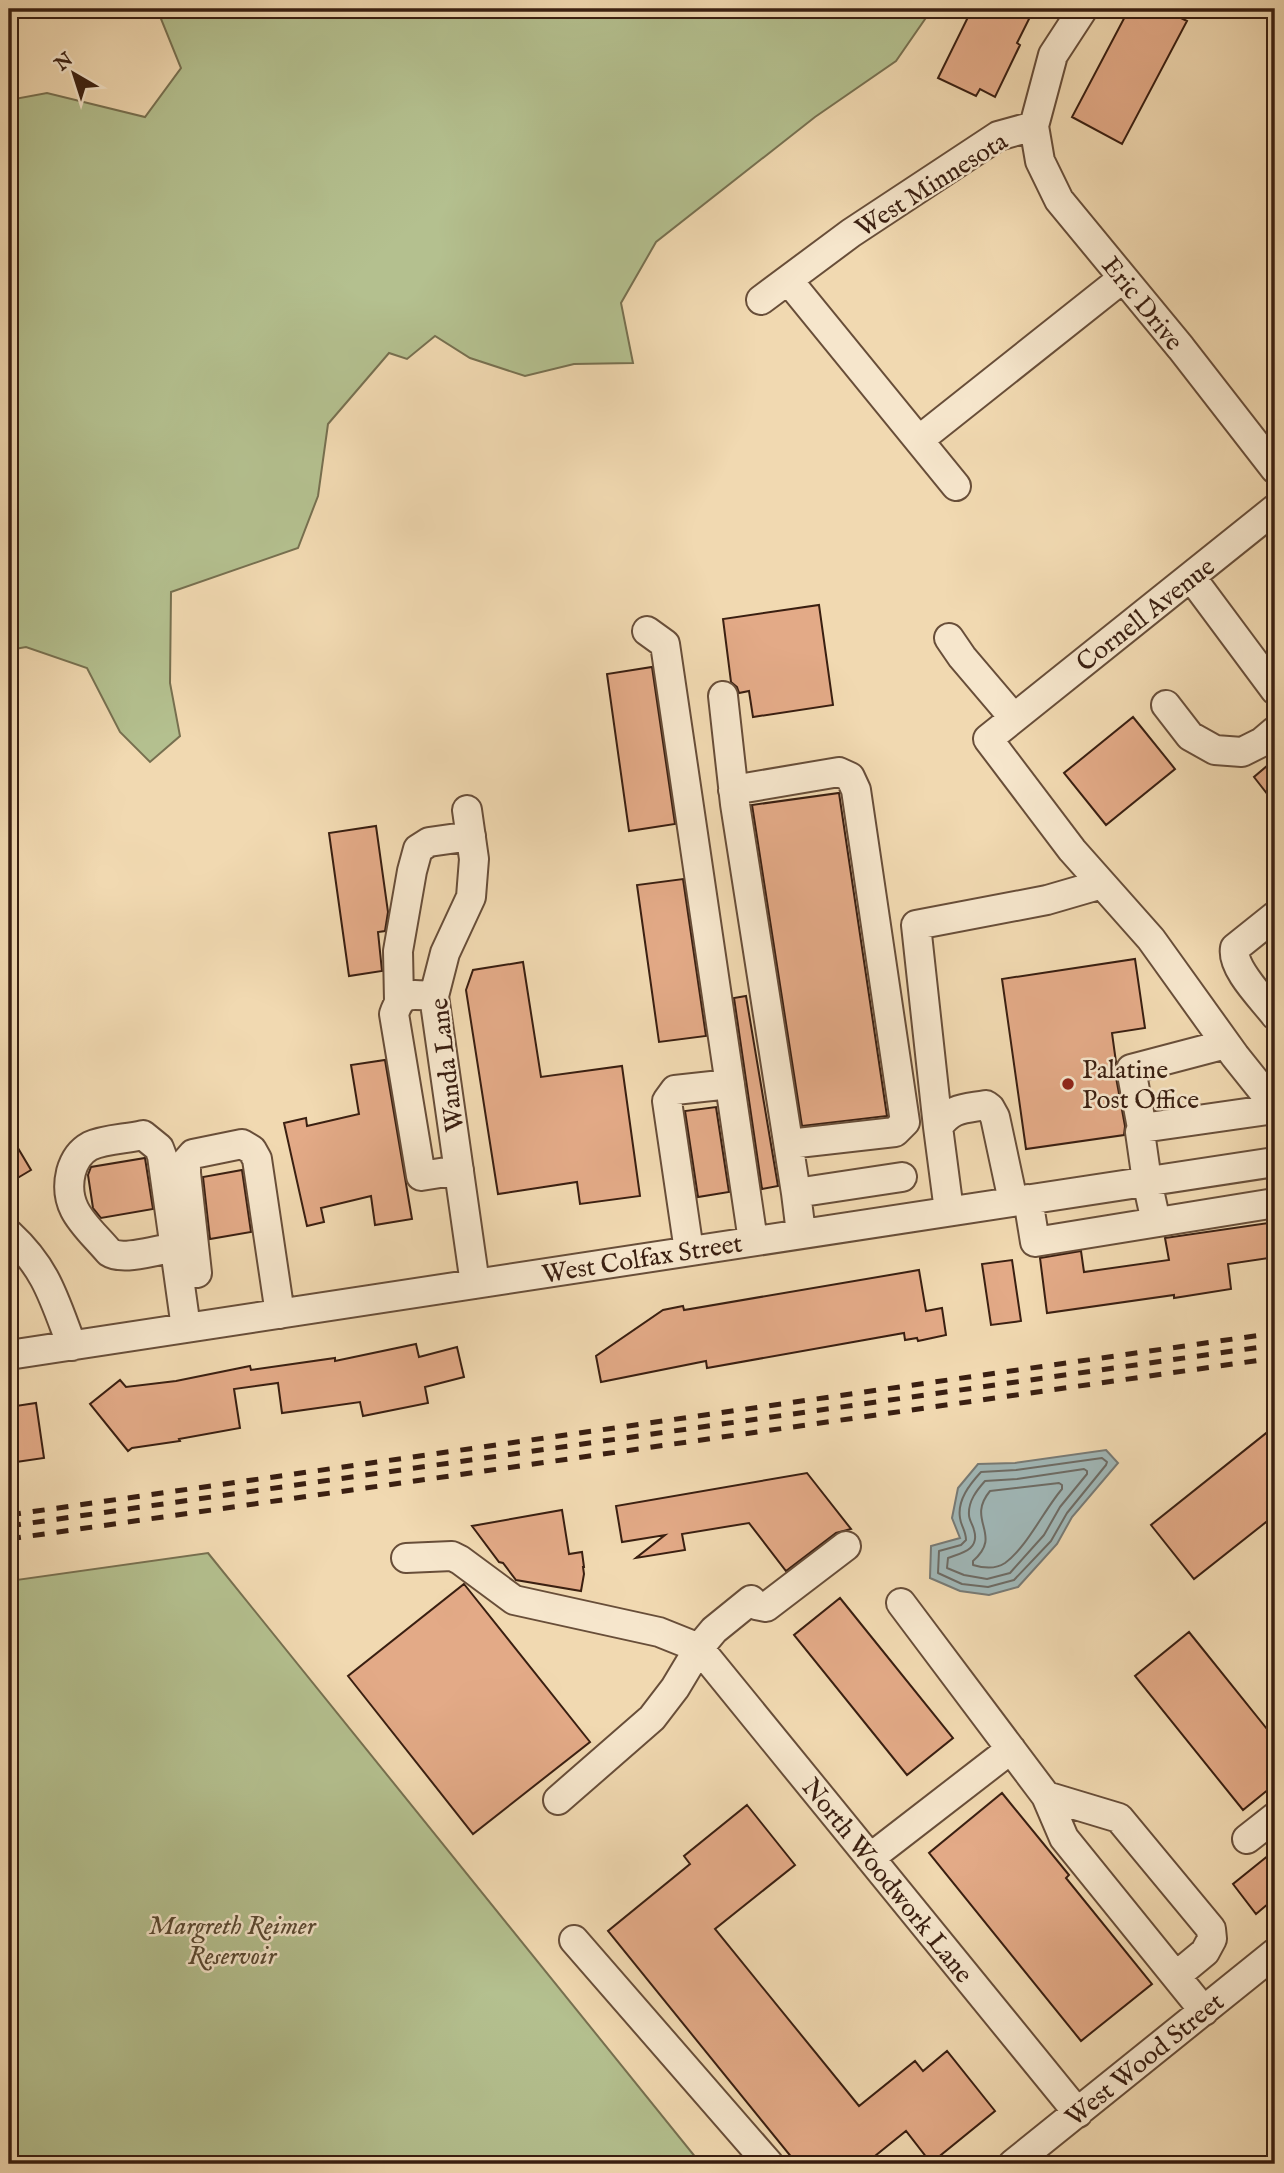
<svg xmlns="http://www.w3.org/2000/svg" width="1284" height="2173" viewBox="0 0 1284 2173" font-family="'IM FELL English',serif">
<rect width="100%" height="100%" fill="#f1d9b1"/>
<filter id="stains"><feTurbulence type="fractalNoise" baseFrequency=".00286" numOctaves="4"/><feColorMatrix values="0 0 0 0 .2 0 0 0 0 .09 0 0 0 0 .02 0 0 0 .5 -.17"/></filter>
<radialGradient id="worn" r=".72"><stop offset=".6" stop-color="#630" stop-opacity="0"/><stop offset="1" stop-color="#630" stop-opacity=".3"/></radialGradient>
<path fill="#b4c08f" stroke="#777050" stroke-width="2" d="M 157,9 L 932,9 L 896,61 L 815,117 L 656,242 L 621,303 L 633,363 L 574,364 L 525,376 L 470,358 L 435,336 L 407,359 L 389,353 L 328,424 L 318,496 L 298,548 L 171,592 L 170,683 L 180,736 L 150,762 L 120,732 L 87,668 L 26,647 L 9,650 L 9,100 L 47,93 L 145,117 L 181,68 Z
M 208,1553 L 701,2164 L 9,2164 L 9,1581 Z"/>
<path fill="#a0b7b7" stroke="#777a75" stroke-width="2" d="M 1106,1450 L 1118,1463 L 1072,1517 L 1057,1544 L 1018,1587 L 989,1595 L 960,1591 L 930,1578 L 931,1546 L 960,1538 L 952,1518 L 958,1488 L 978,1464 L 1015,1463 Z"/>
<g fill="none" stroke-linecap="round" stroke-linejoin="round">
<path stroke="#6d6b64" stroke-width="2" d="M 1102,1458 L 1107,1462 L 1106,1465 L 1067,1513 L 1051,1541 L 1014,1580 L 988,1587 L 962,1584 L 938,1573 L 939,1551 L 961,1545 L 966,1540 C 966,1531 961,1526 960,1518 C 957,1500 970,1484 981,1472 L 1016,1470 Z
M 1084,1469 L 1087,1471 L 1087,1474 L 1060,1507 L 1044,1535 L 1010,1573 L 987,1579 L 964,1575 L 947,1568 L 948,1558 C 961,1553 980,1550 974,1530 C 973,1525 969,1520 969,1515 C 968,1501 977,1490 985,1481 L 1017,1479 Z
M 1059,1483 L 1062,1485 L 1062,1489 C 1044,1510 1027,1547 1005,1563 C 996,1569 983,1568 973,1565 L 973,1561 C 1004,1534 965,1521 990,1491 Z"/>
</g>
<path fill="#e3aa87" stroke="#3a1f11" stroke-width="2" d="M 972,9 L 1034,9 L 1017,43 L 1020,45 L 995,97 L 980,89 L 976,96 L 938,78 Z
M 1129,9 L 1163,9 L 1187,21 L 1122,144 L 1072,117 Z
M 819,605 L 833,705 L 753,717 L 749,691 L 739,693 L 737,687 L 731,682 L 723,619 Z
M 652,667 L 675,824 L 629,831 L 607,674 Z
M 1133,717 L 1175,769 L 1106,825 L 1064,773 Z
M 1275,759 L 1275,804 L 1254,777 Z
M 839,793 L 887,1116 L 802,1126 L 752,805 Z
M 376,826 L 388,912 L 385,931 L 378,932 L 382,971 L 349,976 L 329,833 Z
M 683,879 L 706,1036 L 659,1042 L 637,885 Z
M 1135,959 L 1145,1028 L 1112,1033 L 1116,1062 L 1115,1072 L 1125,1126 L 1124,1135 L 1026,1149 L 1002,979 Z
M 523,962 L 541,1077 L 622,1066 L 640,1196 L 580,1204 L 577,1182 L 498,1194 L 466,990 L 473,970 Z
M 746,996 L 778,1186 L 762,1189 L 734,998 Z
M 385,1060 L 412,1219 L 375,1225 L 371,1196 L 321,1208 L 324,1222 L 307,1226 L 284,1123 L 306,1118 L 307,1126 L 359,1114 L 351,1065 Z
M 716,1107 L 729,1192 L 698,1197 L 685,1111 Z
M 9,1133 L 31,1170 L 9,1183 Z
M 145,1158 L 153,1209 L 101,1218 L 93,1208 L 88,1175 L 91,1167 Z
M 242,1170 L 251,1232 L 210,1239 L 203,1177 Z
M 1275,1222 L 1275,1257 L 1228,1264 L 1231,1289 L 1174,1298 L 1174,1295 L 1047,1313 L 1040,1258 L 1081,1251 L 1084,1272 L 1169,1260 L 1165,1238 Z
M 1012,1260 L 1021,1321 L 991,1325 L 982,1264 Z
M 919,1270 L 926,1311 L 942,1308 L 946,1335 L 918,1341 L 917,1338 L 905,1340 L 904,1333 L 707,1368 L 706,1361 L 601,1382 L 596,1356 L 663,1310 L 683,1306 L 684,1310 Z
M 416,1344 L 419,1357 L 457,1347 L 464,1377 L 425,1387 L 428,1403 L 363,1416 L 360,1402 L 282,1413 L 278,1383 L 234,1389 L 240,1428 L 179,1439 L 180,1441 L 132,1448 L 128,1451 L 90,1404 L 120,1380 L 126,1387 L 176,1381 L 250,1366 L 251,1370 L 335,1358 L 335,1361 Z
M 36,1403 L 44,1458 L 9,1463 L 9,1407 Z
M 1275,1426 L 1275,1515 L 1194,1579 L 1151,1525 Z
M 807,1473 L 851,1529 L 836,1533 L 786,1571 L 749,1523 L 682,1534 L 685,1550 L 636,1558 L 665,1535 L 622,1542 L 616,1506 Z
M 562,1510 L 569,1554 L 582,1552 L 584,1567 L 583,1567 L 584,1574 L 581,1591 L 516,1580 L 503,1563 L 499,1562 L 472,1526 Z
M 464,1584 L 590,1742 L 473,1834 L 348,1676 Z
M 840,1598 L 953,1738 L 907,1775 L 794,1635 Z
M 1189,1632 L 1275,1739 L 1275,1784 L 1243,1810 L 1135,1676 Z
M 1002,1793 L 1069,1875 L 1066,1878 L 1152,1984 L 1081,2041 L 929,1853 Z
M 747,1805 L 795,1865 L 715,1929 L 859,2106 L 915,2061 L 923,2071 L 947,2051 L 995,2111 L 931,2163 L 906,2131 L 865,2164 L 797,2164 L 608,1931 L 690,1864 L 684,1856 Z
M 1275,1850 L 1275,1898 L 1256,1914 L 1233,1884 Z"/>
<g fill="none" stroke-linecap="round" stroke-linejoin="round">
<defs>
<path id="minor" d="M 1034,126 L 1040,161 L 1059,200 L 1181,348 L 1275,469
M 788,280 L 956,486
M 761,300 L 851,233 L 998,136 L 1034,126 L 1053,55 L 1083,9
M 919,440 L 1123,278
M 1275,509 L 988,739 L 1072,850 L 1151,939 L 1235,1056 L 1275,1106
M 1191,577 L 1275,690
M 647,631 L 665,644 L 753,1241
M 949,638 L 962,657 L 1013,717
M 723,696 L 735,804 L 796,1193
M 1166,705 L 1190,736 L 1215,750 L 1242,752 L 1262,742 L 1275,731
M 733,790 L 839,772 L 850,777 L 856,790 L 905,1122 L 895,1132 L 789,1144
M 467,810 L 474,859 L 471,897 L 445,953 L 434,996 L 475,1284
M 1275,916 L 1235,948 C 1231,968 1263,999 1275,1015
M 434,996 C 412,995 402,990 394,1014 L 421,1176 L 459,1170
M 399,1001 L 398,951 L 412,871 L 418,849 L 429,842 L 471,836
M 938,1127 L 916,925 L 1047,900 L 1102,884
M 1142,1128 L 1131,1069 L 1226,1044
M 1028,1199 L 1035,1242 L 1275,1203
M 949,1211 L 938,1127 C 952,1107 964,1109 986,1105 L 990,1108 L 995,1117 L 1013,1201
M 1156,1222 L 1147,1181 L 1140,1132 L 1142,1128 L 1275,1109
M 801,1233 L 796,1193 L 902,1177
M 9,1234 C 47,1269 54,1299 72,1346
M 175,1247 C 158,1250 122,1261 109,1252 C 87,1226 62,1209 71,1172 C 74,1161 79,1152 90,1146 C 105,1139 127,1139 143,1135 L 159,1148 L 162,1156 L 186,1328
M 689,1251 L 667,1101 L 675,1090 L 730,1084
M 197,1273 L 186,1173 L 186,1162 L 193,1154 L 242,1144 L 252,1150 L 257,1159 L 280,1314
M 9,1355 L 1275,1162
M 406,1558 L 452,1556 L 460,1560 L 514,1600 L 659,1632 L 699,1648 L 1078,2113
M 901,1603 L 1046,1796 L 1064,1838 L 1204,2011
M 1046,1796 L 1119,1818 L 1211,1929 L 1212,1939 L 1205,1952 L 1176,1976
M 558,1800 L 652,1718 L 675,1688 L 699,1648 L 714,1630 L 751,1600 L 756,1605 L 766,1607 L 846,1546
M 1247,1839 L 1275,1817
M 870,1858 L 1011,1749
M 574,1940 L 769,2164
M 1013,2164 L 1275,1953"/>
</defs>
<use href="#minor" stroke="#684e39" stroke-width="32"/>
<use href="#minor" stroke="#f6e6cc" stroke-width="28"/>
<path stroke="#3a1f11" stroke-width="5" stroke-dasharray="12 12" stroke-linecap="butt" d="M 9,1515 L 1275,1333
M 9,1526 L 1275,1345
M 9,1539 L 1275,1358"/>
</g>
<circle fill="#8f2418" stroke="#f6e6cc" stroke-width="2.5" cx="1068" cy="1084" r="7"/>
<g text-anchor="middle" stroke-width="5" stroke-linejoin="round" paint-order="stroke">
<g font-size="26" fill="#3a1f11" stroke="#f6e6cc">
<text transform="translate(931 184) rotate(-32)" y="9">West Minnesota</text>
<text transform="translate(1143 303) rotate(51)" y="9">Eric Drive</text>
<text transform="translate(1145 614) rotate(-38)" y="9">Cornell Avenue</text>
<text transform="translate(446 1065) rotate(-97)" y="9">Wanda Lane</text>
<text transform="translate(642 1258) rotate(-9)" y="9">West Colfax Street</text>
<text transform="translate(888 1880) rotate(51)" y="9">North Woodwork Lane</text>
<text transform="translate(1144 2059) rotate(-39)" y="9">West Wood Street</text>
</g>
<g font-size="26" fill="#3a1f11" stroke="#f6e6cc" text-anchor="start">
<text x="1082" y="1078">Palatine<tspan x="1082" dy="30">Post Office</tspan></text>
</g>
<g font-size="26" font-style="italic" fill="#584730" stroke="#f6e6cc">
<text x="232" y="1934">Margreth Reimer<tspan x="232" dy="30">Reservoir</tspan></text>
</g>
</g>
<rect width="1284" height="2173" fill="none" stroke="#f1d9b1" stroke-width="35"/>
<rect x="10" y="10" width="1263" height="2152" fill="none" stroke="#3a1f11" stroke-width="3.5"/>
<rect x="18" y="18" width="1249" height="2138" fill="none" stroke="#3a1f11" stroke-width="2"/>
<g transform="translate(74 74) rotate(321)" stroke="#f6e6cc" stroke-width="5" paint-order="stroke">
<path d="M0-5L12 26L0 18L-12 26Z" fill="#3a1f11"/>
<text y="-10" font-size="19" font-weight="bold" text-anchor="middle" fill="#3a1f11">N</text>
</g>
<rect width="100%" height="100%" filter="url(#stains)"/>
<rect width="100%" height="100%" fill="url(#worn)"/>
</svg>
